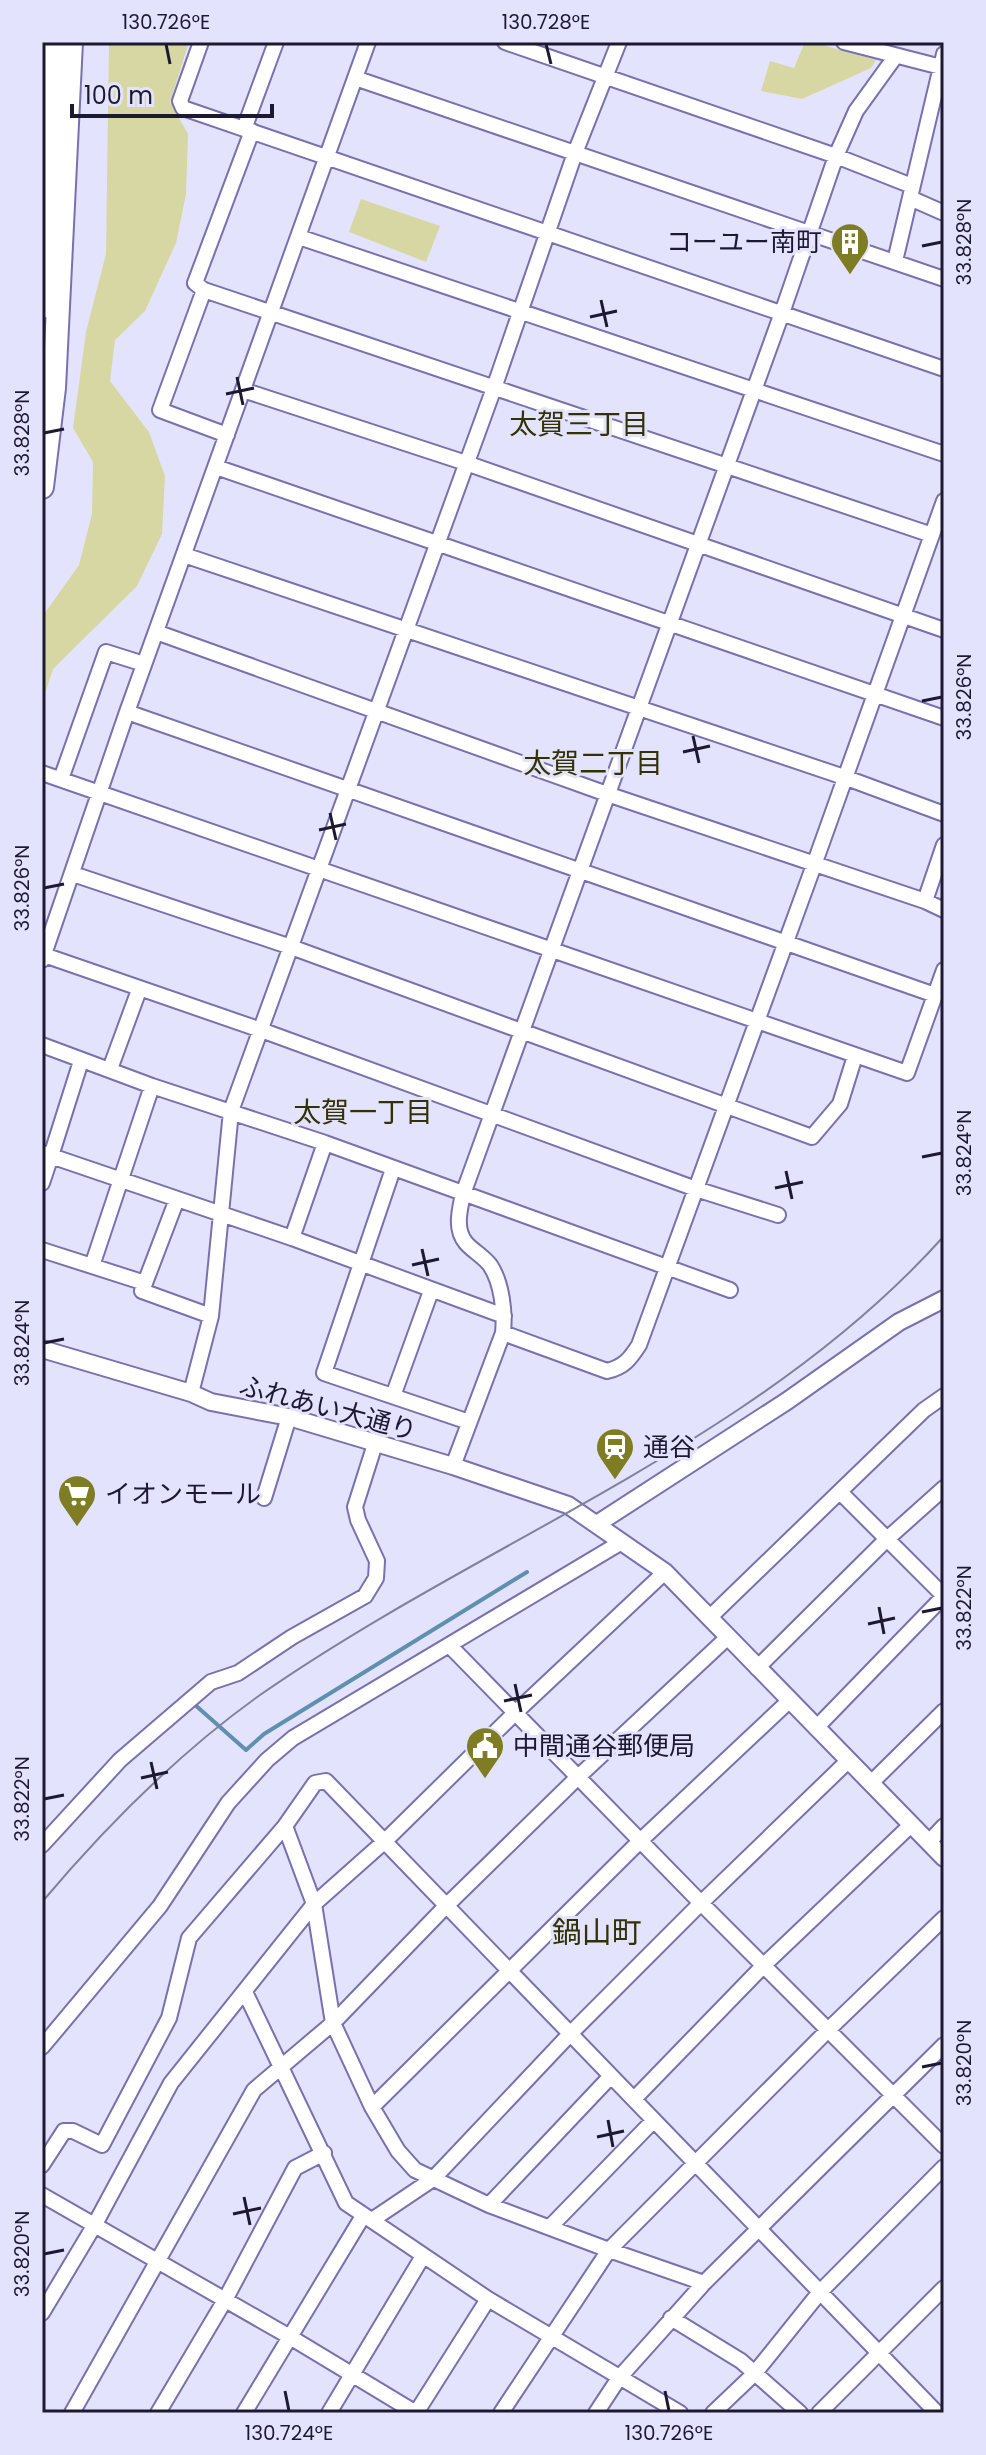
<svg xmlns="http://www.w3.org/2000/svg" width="986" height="2455" viewBox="0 0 986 2455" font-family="Poppins,'Noto Sans JP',sans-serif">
<rect width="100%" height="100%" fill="#e4e3fd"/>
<path fill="#d7d7a4" d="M 109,42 L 189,42 L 170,102 L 188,134 L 186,194 L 176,243 L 145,311 L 115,340 L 110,381 L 149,432 L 165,476 L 162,534 L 137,586 L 53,669 L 44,697 L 42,729 L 42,617 L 79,565 L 92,514 L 93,462 L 73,428 L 86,332 L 106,254 Z
M 805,42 L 812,42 L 876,60 L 871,68 L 802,99 L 761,91 L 770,61 L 794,68 Z
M 361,199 L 440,226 L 426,262 L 349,232 Z"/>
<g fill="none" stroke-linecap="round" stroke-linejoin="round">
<path stroke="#5f90ae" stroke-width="4" d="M 194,1704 L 246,1750 L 264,1734 L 527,1572"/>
<defs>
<path id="minor" d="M 201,42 L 180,101 L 183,108 L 944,369
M 505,42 L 836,156 L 912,186
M 844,42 L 941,67
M 355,78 L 944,279
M 244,129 L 276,42
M 252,131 L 195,283 L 204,290 L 932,535
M 910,198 L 944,213
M 299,237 L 944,454
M 895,261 L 944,54
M 204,290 L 160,410 L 227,435
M 243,390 L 466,463 L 944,630
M 216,467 L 944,718
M 184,555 L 844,777 L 944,814
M 156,632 L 607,794 L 925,901 L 944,910
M 127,712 L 935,995
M 42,773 L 907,1073 L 944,970
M 61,779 L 106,652 L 144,664
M 73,874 L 291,947 L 812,1137 L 840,1104 L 855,1056
M 925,901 L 944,845
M 44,955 L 261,1030 L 696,1189 L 778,1215
M 42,960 L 127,712 L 368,42
M 42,1045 L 152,1086 L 325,1143 L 730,1290
M 81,1061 L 51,1156 L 292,1238 L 504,1316
M 110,1069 L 139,990
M 393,1169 L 324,1373 L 469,1422
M 42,1183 L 51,1156 L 42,1153
M 292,1238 L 325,1143
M 42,1250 L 145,1283 L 142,1291 L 211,1316
M 92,1266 L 152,1086
M 145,1283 L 177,1199
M 503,1333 L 607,1371 C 624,1367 630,1359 639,1345 L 814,865 L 944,501
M 191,1393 L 211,1316 L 231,1111 L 494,388 L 575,153 L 619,42
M 393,1396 L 431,1291
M 453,1466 L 503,1333 C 505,1312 502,1283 490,1265 C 483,1256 473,1251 466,1243 C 454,1229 460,1209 463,1194 L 782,313 L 836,156 L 856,111 L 895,57
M 840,1492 L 944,1596
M 264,1498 L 289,1417
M 709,1618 L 924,1410 L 944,1396
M 449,1645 L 701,1903 L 944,2146
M 757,1668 L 887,1539 L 944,1488
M 816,1728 L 944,1596
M 871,1783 L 944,1711
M 285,1826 L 314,1904 L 333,2023 L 372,2107 L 398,2151 L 415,2170 L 489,2205 L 609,2250 L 704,2283
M 929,1842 L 944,1826
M 42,1845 L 120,1760 L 211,1682 L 238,1673 L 292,1637 L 365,1596 L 376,1578 L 377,1561 L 358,1520 L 355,1507 L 375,1444
M 245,1992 L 346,2203 L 488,2299 L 680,2413
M 42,2047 L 160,1906 L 228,1803 L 267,1760 L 293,1738 L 620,1543
M 634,2099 L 763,1966 L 911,1825
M 372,2107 L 640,1841 L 789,1701
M 42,2165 L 64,2131 L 73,2131 L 102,2145 L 169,2018 L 189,1938 L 285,1826 L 315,1783 L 326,1781 L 937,2413
M 42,2195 L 290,2337 L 416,2413
M 489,2205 L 611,2076
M 372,2220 L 433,2179 L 570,2034 L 701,1903 L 848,1761
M 550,2227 L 654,2120
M 42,2313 L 94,2226 L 171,2083 L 314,1904 L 385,1841 L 515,1713 L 665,1572
M 671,2318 L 741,2361 L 800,2413
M 72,2413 L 254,2090 L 333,2023 L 446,1906 L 578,1777 L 728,1637
M 158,2413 L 225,2300 L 295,2168 L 324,2153
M 244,2413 L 363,2216
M 329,2413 L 423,2256
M 416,2413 L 488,2299
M 501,2413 L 609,2250 L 829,2029 L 944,1918
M 596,2413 L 619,2378 L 704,2283 L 944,2045
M 713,2413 L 754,2374 L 820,2292 L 944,2167
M 819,2413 L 944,2288"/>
<path id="tertiary" d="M 42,1349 L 191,1393 L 211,1402 L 289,1417 L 453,1466 L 568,1505 L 665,1572 L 944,1858
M 597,1524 L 787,1401 L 899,1322 L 944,1299"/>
<path id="primary" d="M 42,307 L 55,42
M 42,487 L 54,388 L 71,42"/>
</defs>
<use href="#minor" stroke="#7871ad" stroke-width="18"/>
<use href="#tertiary" stroke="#7871ad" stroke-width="20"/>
<use href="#primary" stroke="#7871ad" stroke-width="26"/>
<use href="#minor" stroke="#fff" stroke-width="14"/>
<use href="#tertiary" stroke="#fff" stroke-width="16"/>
<use href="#primary" stroke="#fff" stroke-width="22"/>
<path stroke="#82819a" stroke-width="2" d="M 42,1902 C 107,1825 177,1754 260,1695 C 484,1539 759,1443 944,1236"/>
</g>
<path fill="none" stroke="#1c1931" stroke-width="3" d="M 166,44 L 170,64M 546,44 L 551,64M 922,246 L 942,242M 601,300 L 607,327M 590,317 L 617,311M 237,377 L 243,405M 226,394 L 254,388M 44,433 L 64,429M 922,701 L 942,697M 693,736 L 699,763M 683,752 L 710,746M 330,813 L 336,840M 319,830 L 346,824M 44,888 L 64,884M 922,1157 L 942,1153M 786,1171 L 792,1199M 775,1188 L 803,1182M 422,1249 L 428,1276M 412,1265 L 439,1259M 44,1343 L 64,1339M 879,1607 L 884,1634M 922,1612 L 942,1608M 868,1624 L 895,1618M 515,1684 L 521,1712M 504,1701 L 532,1695M 151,1762 L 157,1789M 141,1778 L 168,1772M 44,1799 L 64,1795M 922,2067 L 942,2063M 608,2120 L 613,2147M 597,2137 L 624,2131M 244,2197 L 250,2225M 233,2214 L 261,2208M 44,2254 L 64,2250M 285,2391 L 289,2411M 665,2391 L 669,2411"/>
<defs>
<symbol id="building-pin" viewBox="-11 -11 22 30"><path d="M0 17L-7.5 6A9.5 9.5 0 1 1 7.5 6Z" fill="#7e7d24" stroke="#e4e3fd"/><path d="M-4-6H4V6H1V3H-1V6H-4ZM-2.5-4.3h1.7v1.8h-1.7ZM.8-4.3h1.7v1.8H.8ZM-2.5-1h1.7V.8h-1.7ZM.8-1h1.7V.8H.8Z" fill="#fff"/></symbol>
<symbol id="station-pin" viewBox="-11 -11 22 30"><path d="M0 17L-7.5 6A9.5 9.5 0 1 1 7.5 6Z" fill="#7e7d24" stroke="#e4e3fd"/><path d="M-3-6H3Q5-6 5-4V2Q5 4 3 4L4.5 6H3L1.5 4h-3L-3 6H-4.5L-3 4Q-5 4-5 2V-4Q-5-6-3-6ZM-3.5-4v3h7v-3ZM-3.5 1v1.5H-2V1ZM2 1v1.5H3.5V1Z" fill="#fff"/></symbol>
<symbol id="supermarket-pin" viewBox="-11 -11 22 30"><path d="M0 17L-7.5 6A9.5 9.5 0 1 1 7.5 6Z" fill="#7e7d24" stroke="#e4e3fd"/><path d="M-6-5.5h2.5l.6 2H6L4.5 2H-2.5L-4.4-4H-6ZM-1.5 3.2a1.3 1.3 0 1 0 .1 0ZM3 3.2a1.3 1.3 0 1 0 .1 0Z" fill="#fff"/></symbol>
<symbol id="civic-pin" viewBox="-11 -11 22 30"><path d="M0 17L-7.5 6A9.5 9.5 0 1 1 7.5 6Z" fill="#7e7d24" stroke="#e4e3fd"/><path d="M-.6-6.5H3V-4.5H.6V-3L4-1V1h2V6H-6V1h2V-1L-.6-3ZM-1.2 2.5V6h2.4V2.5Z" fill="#fff"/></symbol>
</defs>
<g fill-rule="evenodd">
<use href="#building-pin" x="828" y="220" width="44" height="60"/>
<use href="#station-pin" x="593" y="1425" width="44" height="60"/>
<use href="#supermarket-pin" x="55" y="1472" width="44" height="60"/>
<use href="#civic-pin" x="463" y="1724" width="44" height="60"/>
</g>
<g text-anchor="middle" stroke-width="6" stroke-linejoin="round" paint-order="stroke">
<g font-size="26" fill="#1c1931" stroke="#e4e3fd" text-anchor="start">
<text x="822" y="251" text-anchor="end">コーユー南町</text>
<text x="643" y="1456">通谷</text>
<text x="105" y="1503">イオンモール</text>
<text x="513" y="1755">中間通谷郵便局</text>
</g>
<g font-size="26" fill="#1c1931" stroke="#e4e3fd">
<text transform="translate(328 1408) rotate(15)" y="9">ふれあい大通り</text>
</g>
<g font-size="28" fill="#333207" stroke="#e4e3fd">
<text x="579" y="434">太賀三丁目</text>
<text x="593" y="773">太賀二丁目</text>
<text x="363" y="1122">太賀一丁目</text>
</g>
<g font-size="30" fill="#333207" stroke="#e4e3fd">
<text x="597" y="1943">鍋山町</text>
</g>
</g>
<rect width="986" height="2455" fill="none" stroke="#e4e3fd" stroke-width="88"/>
<path d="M72 104v12h200v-12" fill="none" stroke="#1c1931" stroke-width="4"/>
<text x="84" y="104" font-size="24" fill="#1c1931" stroke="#e4e3fd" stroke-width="6" paint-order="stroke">100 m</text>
<rect x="44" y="44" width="898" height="2367" fill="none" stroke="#1c1931" stroke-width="3"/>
<g font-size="20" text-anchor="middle" fill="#1c1931">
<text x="166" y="29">130.726°E</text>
<text x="546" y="29">130.728°E</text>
<text transform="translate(964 242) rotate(-90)" y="7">33.828°N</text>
<text transform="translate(22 433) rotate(-90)" y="7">33.828°N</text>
<text transform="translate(964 697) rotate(-90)" y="7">33.826°N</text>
<text transform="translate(22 888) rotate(-90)" y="7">33.826°N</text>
<text transform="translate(964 1153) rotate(-90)" y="7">33.824°N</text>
<text transform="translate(22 1343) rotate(-90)" y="7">33.824°N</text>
<text transform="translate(964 1608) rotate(-90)" y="7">33.822°N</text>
<text transform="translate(22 1799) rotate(-90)" y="7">33.822°N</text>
<text transform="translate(964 2063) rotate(-90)" y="7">33.820°N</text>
<text transform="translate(22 2254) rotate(-90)" y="7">33.820°N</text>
<text x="289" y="2440">130.724°E</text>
<text x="669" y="2440">130.726°E</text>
</g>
</svg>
